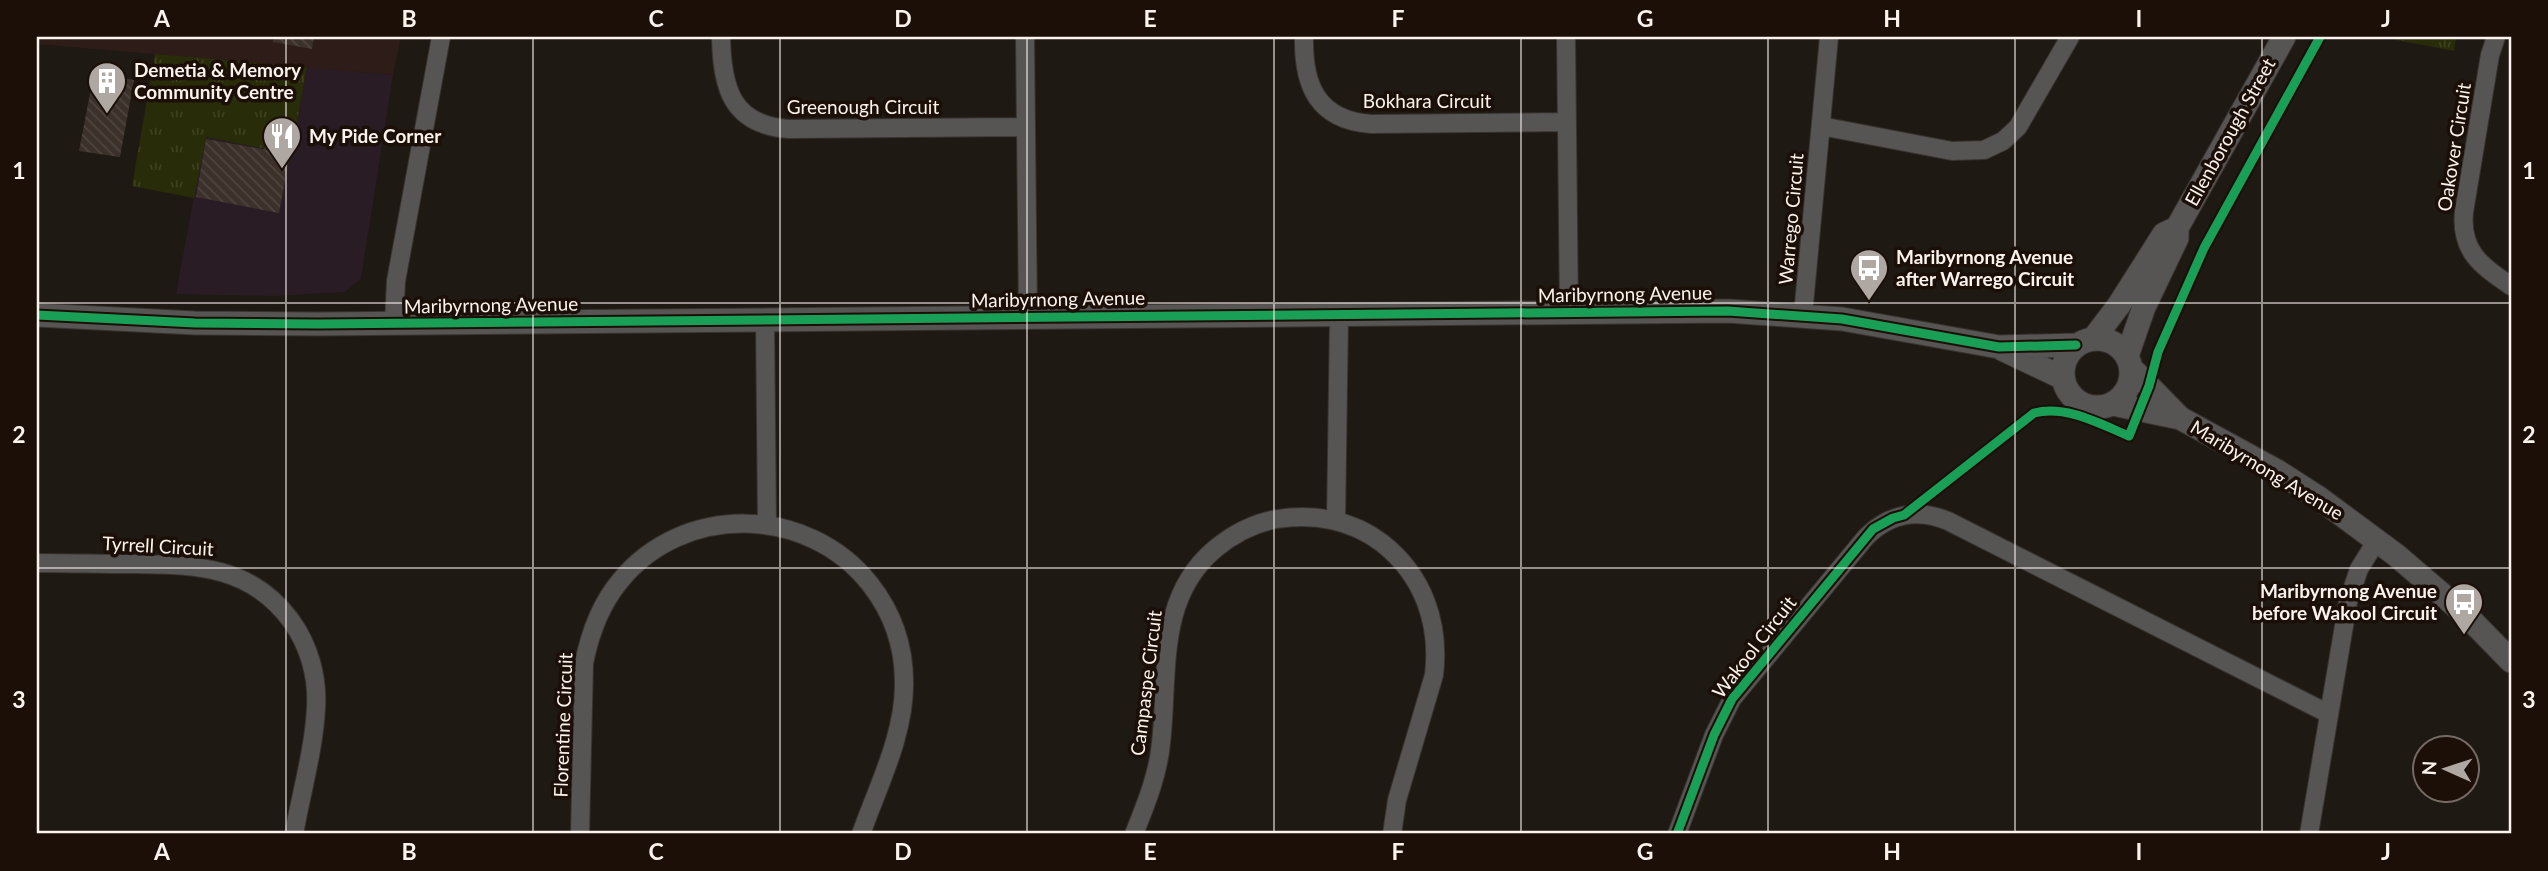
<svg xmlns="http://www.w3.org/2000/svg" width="2548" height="871" viewBox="0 0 2548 871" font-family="Lato,sans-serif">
<defs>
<pattern id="grass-tufts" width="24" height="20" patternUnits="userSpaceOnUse" patternTransform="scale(1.75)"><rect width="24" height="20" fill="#292c08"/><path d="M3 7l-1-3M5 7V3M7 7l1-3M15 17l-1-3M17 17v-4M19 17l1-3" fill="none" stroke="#3e4120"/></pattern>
<pattern id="building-back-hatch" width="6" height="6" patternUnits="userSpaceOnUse" patternTransform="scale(1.75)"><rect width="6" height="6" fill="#3b312a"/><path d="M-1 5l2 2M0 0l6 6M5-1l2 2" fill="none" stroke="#4e453f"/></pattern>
</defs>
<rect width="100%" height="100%" fill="#1f1914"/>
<path fill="#2a1c24" d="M 307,67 L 393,75 L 361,278 L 345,292 L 273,296 L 176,294 L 205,137 L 291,154 Z"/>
<path fill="#2d1c17" d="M 37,37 L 401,37 L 393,75 L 37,44 Z"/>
<path fill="url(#grass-tufts)" d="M 2381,37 L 2456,37 L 2454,51 Z
M 155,54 L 307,67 L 291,154 L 206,137 L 194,198 L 132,186 Z"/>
<path fill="url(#building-back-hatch)" d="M 274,37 L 314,37 L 312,49 L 273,42 Z
M 94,73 L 134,80 L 120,157 L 79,151 Z
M 206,139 L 290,154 L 279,213 L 196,197 Z"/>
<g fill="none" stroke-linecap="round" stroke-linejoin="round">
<defs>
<path id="minor" d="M 721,37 C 722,87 731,125 789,129 L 1026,127
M 1025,37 L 1028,317
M 1304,37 C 1303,85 1317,120 1371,124 L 1567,122
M 1566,37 L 1569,312
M 2496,37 L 2490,55 L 2464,212 C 2460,252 2482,266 2511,286
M 1821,126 L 1952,151 L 1984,150 L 2003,141 L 2018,127 L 2070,37
M 1803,315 L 1829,37
M 765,319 L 767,524
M 394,323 L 396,281 L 441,37
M 1336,521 L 1339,316
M 37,563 C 69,563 101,564 133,564 C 196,565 251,565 292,622 C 309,646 318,677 316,708 C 314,749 301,794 294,834
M 580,834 L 584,663 C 590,633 600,605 620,581 C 683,503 808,505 870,584 C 892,612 904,646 904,682 C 905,734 878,786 861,834
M 1134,834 C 1146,804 1158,775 1161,743 C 1169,675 1156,598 1215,549 C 1233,534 1254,523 1277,519 C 1314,513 1352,520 1382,543 C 1424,576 1440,624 1434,675 L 1397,800 L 1392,834
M 1677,834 L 1714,735 L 1732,699 L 1866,537 C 1889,514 1917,508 1948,521 L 2329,714
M 2309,834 L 2348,602 L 2359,569 L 2377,540"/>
<path id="tertiary" d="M 37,315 L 195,323 L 318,324 L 1728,311 L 1842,319 L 1999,347 L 2076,345
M 2094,338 L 2119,305 L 2164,234 L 2177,228
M2063 373a34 34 0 1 1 68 0a34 34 0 1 1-68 0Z
M 2002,349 L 2063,378
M 2127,356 L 2144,307 L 2177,238 L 2177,228 L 2284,37
M 2131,368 L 2180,418 L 2277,471 L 2319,498 L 2396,555 L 2466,615 L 2511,661
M 2113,404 L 2180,418"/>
</defs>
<use href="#minor" stroke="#39332f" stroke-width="20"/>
<use href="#tertiary" stroke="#39332f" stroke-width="25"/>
<use href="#minor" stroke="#565553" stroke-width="18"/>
<use href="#tertiary" stroke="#565553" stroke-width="23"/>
<defs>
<path id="cycleway" d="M 37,315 L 195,323 L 318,324 L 1728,311 L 1842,319 L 1999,347 L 2076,345
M 1677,834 L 1714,735 L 1732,699 L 1873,529 L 1893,518 L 1904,515 L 2034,413 C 2067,405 2100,424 2129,436 L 2149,386 L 2158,352 L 2204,248 L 2320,37"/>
</defs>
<use href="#cycleway" stroke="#1b0f08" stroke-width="13"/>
<use href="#cycleway" stroke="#1a9f57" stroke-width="9"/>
</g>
<path fill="none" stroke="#fcf3ee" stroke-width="2" stroke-opacity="0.55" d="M 286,37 L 286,834M 533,37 L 533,834M 780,37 L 780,834M 1027,37 L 1027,834M 1274,37 L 1274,834M 1521,37 L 1521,834M 1768,37 L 1768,834M 2015,37 L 2015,834M 2262,37 L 2262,834M 37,303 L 2511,303M 37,568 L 2511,568"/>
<defs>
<symbol id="building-pin" viewBox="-11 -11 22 30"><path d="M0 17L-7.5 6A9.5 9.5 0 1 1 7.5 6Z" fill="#afa7a2" stroke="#1b0f08"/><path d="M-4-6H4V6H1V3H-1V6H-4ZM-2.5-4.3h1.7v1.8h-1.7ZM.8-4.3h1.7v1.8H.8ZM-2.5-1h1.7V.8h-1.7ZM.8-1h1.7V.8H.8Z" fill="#fff"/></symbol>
<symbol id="restaurant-pin" viewBox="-11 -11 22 30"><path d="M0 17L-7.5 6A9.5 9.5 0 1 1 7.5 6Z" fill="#afa7a2" stroke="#1b0f08"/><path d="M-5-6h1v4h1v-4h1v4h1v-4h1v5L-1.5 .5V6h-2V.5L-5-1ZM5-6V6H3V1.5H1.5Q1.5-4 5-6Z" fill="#fff"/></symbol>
<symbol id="bus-pin" viewBox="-11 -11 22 30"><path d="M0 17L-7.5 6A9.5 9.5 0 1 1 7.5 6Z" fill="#afa7a2" stroke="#1b0f08"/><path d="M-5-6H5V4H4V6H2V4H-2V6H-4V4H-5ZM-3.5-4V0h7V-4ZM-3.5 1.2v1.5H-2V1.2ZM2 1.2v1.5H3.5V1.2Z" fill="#fff"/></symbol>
</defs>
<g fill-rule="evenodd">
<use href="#building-pin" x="85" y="59" width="44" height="60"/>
<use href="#restaurant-pin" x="260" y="114" width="44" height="60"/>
<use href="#bus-pin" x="1847" y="246" width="44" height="60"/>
<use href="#bus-pin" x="2442" y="580" width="44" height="60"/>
</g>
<g text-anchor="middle" stroke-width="7" stroke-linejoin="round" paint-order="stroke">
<g font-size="19" font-weight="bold" fill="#fcf3ee" stroke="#1b0f08" text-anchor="start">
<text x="134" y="77">Demetia &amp; Memory<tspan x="134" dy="22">Community Centre</tspan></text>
<text x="309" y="143">My Pide Corner</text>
<text x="1896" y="264">Maribyrnong Avenue<tspan x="1896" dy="22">after Warrego Circuit</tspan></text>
<text x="2437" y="598" text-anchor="end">Maribyrnong Avenue<tspan x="2437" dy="22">before Wakool Circuit</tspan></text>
</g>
<g font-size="19" fill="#fcf3ee" stroke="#1b0f08">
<text x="1427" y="108">Bokhara Circuit</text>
<text x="863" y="114">Greenough Circuit</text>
<text transform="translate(2230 132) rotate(-61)" y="7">Ellenborough Street</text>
<text transform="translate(2454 147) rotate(-81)" y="7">Oakover Circuit</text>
<text transform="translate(1791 219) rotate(-85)" y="7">Warrego Circuit</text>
<text transform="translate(1625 294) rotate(-1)" y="7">Maribyrnong Avenue</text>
<text transform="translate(1058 299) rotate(-1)" y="7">Maribyrnong Avenue</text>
<text transform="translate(491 305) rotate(-1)" y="7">Maribyrnong Avenue</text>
<text transform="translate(2267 470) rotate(31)" y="7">Maribyrnong Avenue</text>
<text transform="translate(158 546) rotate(3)" y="7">Tyrrell Circuit</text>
<text transform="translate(1754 647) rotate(-52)" y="7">Wakool Circuit</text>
<text transform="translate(1146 683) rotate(-83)" y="7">Campaspe Circuit</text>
<text transform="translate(563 725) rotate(-88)" y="7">Florentine Circuit</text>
</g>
</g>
<rect width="2548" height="871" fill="none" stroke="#1b0f08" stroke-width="77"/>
<g transform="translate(2446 769) rotate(273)"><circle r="33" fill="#1b0f08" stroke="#756a64" stroke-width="2"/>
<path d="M0-5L12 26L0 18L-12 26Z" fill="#afa7a2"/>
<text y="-10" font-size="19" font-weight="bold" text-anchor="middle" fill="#fcf3ee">N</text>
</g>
<rect x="38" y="38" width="2472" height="794" fill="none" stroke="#fcf3ee" stroke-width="2.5"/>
<g font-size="23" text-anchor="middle" font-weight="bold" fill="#fcf3ee">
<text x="162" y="27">A</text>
<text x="409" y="27">B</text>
<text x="656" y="27">C</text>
<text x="903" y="27">D</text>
<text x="1150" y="27">E</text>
<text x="1398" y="27">F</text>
<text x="1645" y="27">G</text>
<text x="1892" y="27">H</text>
<text x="2139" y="27">I</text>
<text x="2386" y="27">J</text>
<text x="19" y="179">1</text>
<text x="2529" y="179">1</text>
<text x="19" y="443">2</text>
<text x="2529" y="443">2</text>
<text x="19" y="708">3</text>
<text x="2529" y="708">3</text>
<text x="162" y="860">A</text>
<text x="409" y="860">B</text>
<text x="656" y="860">C</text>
<text x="903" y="860">D</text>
<text x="1150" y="860">E</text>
<text x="1398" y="860">F</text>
<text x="1645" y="860">G</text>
<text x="1892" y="860">H</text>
<text x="2139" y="860">I</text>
<text x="2386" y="860">J</text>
</g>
</svg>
